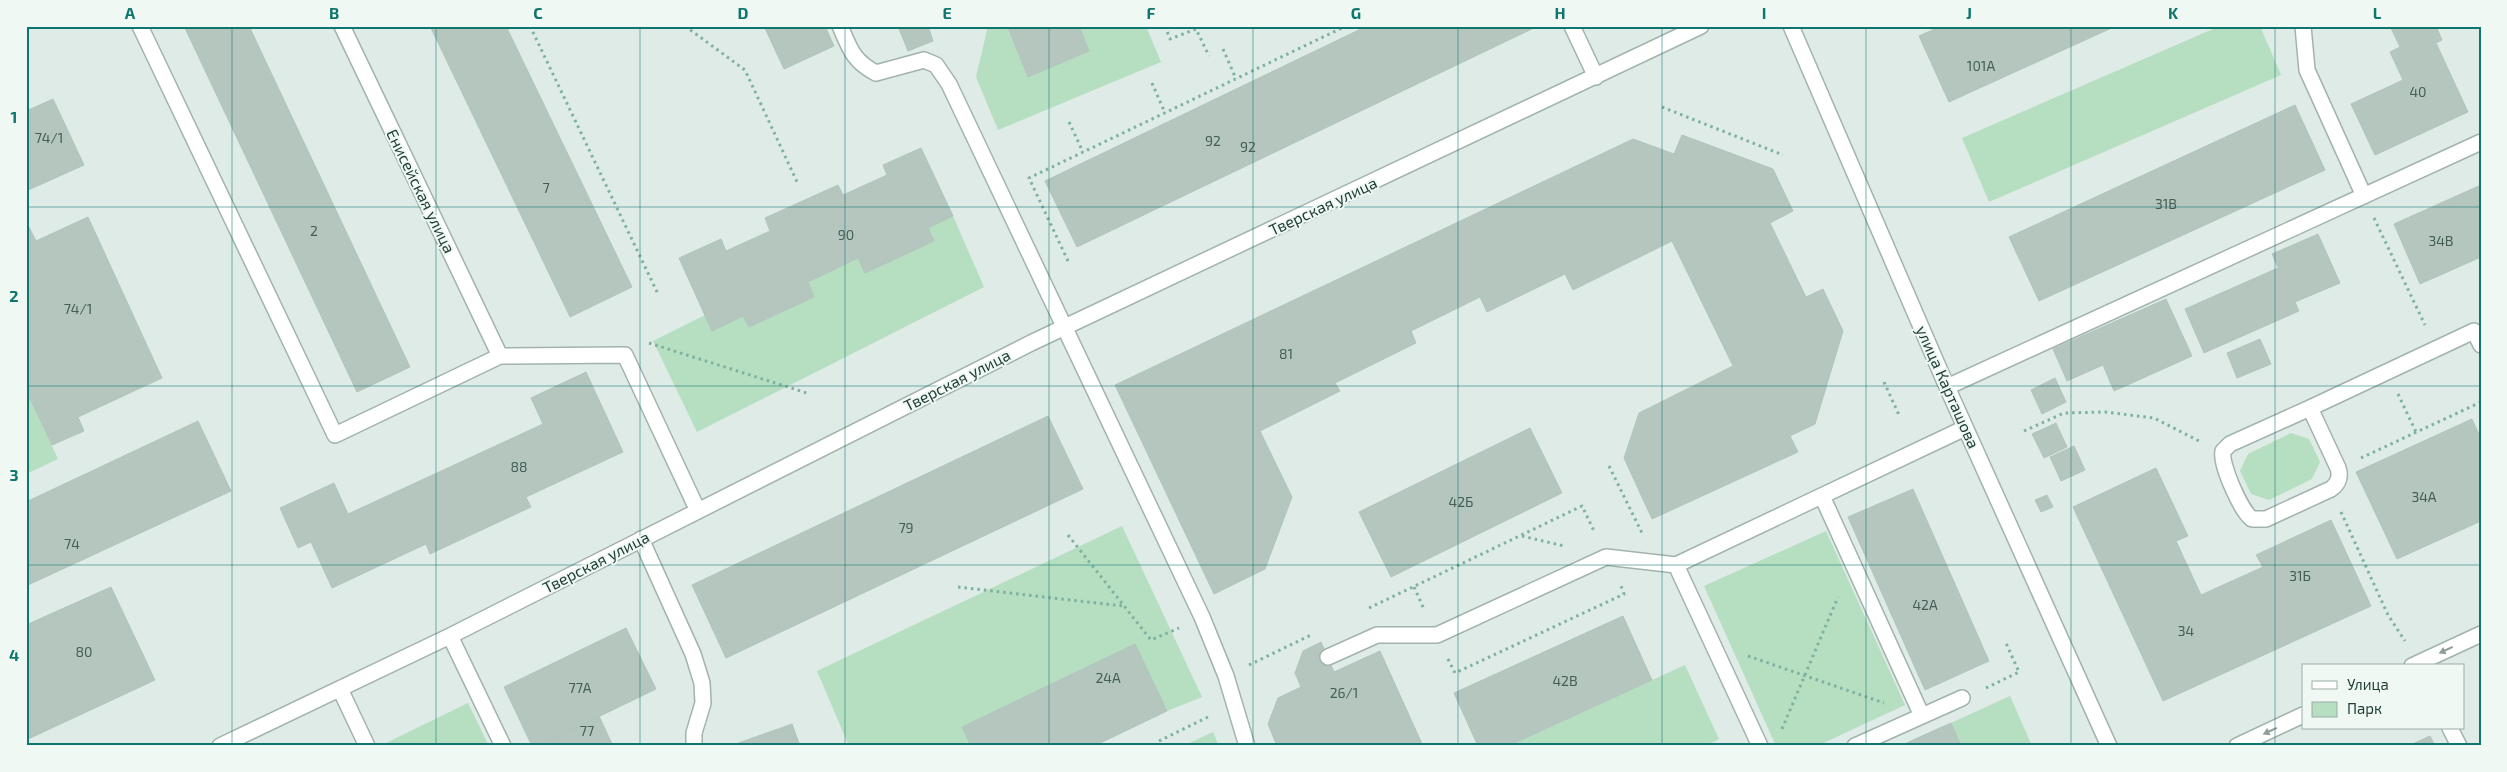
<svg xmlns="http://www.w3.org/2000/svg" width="2507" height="772" viewBox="0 0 2507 772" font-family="'Exo 2',sans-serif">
<rect width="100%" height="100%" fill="#dfebe6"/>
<path fill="#b6dec0" d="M 988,26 L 1006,26 L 1028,77 L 1089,51 L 1079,26 L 1146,26 L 1161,62 L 998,130 L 976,77 Z
M 2220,26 L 2260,26 L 2281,75 L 1989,202 L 1962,138 Z
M 953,216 L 984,287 L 697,432 L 653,341 L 705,315 L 712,330 L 743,316 L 749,327 L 814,297 L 808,282 L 858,258 L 865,272 L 933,241 L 928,228 Z
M 26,390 L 58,459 L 26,474 Z
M 2291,433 L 2309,439 L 2320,462 L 2312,479 L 2269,500 L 2251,494 L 2240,471 L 2248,454 Z
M 1122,526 L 1202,697 L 1167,711 L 1135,645 L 962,727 L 971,746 L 849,746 L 817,671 Z
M 1826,531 L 1905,705 L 1817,746 L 1776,746 L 1704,586 Z
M 1685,665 L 1719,739 L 1705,746 L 1508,746 Z
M 2010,696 L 2032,746 L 1961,746 L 1951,723 Z
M 468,703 L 489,746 L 387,746 L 386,743 Z
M 1213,732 L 1219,746 L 1183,746 Z"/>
<path fill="#b4c6be" stroke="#b1c5bd" d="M 184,26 L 249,26 L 410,367 L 357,392 Z
M 430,26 L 506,26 L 632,287 L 570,317 Z
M 764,26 L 825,26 L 834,46 L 784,69 Z
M 898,26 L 928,26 L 933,41 L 908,51 Z
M 1007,26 L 1079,26 L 1089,51 L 1028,77 Z
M 1367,26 L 1538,26 L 1077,247 L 1045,181 Z
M 1941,26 L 2116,26 L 1949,102 L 1919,36 Z
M 2390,26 L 2436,26 L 2442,40 L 2436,43 L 2468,112 L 2375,155 L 2351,104 L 2403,80 L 2390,52 L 2400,47 Z
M 53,99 L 84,165 L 26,191 L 26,111 Z
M 2295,105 L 2325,170 L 2039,301 L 2009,237 Z
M 1682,135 L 1773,169 L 1793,211 L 1770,223 L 1806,297 L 1823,289 L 1843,331 L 1815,424 L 1790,436 L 1798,452 L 1652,519 L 1624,458 L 1639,413 L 1733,366 L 1672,241 L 1573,290 L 1565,274 L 1487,312 L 1480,297 L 1411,331 L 1416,343 L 1335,383 L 1340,391 L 1260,431 L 1292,497 L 1265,569 L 1214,594 L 1115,385 L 1633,139 L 1674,154 Z
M 921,148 L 953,216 L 928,228 L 934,241 L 865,273 L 858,258 L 808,282 L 814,297 L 749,327 L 743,316 L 712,331 L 679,258 L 721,239 L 726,251 L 770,231 L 765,218 L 838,185 L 843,195 L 887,175 L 883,165 Z
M 2481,185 L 2481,257 L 2420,284 L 2394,224 Z
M 88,217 L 162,378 L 78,417 L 84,431 L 52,445 L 26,390 L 26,221 L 36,241 Z
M 2318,234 L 2340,283 L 2295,302 L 2299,311 L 2204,353 L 2185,309 L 2278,268 L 2272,254 Z
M 2166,299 L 2192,356 L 2114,391 L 2103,365 L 2067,381 L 2053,349 Z
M 2260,339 L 2271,364 L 2237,378 L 2227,353 Z
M 586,372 L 623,452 L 526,497 L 531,507 L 430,554 L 426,544 L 332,588 L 311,542 L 298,548 L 280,508 L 334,483 L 348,514 L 543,424 L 531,398 Z
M 2055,378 L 2066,402 L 2042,414 L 2031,390 Z
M 1048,416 L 1083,489 L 726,658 L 692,585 Z
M 2472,419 L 2481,439 L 2481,521 L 2397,559 L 2356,472 Z
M 198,421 L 231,491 L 26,586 L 26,502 Z
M 2056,423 L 2067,447 L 2044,458 L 2032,434 Z
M 1530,428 L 1562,493 L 1391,577 L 1359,512 Z
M 2074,446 L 2085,470 L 2061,481 L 2050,457 Z
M 2156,468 L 2188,536 L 2176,541 L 2201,595 L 2263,567 L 2256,555 L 2331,520 L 2371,606 L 2163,701 L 2073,507 Z
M 1913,489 L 1989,661 L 1925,690 L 1848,517 Z
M 2047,495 L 2053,507 L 2041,512 L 2035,500 Z
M 111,587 L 155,680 L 26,740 L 26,625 Z
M 1623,616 L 1652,680 L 1508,746 L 1478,746 L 1454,693 Z
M 626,628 L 656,689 L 538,746 L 532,746 L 504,687 Z
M 1321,642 L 1334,672 L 1380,651 L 1423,746 L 1277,746 L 1268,724 L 1278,698 L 1301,687 L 1295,673 L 1303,651 Z
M 1135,644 L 1167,711 L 1094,746 L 971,746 L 962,727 Z
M 599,716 L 613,746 L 538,746 Z
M 1951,723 L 1961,746 L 1901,746 L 1913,740 Z
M 792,724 L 800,746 L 730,746 Z
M 2430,736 L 2435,746 L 2408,746 Z"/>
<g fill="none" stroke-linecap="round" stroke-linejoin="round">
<defs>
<path id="minor" d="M 140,26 L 335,435 L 500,356 L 625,355 L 698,511
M 342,26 L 500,356
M 840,26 C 850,49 853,61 876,73 L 924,60 L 936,65 L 949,84 L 1202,617 L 1226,676 L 1247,746
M 1572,26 L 1596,77
M 1791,26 L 1947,387 L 2109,746
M 2303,26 L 2307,70 L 2364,196
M 1947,387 L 2481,142
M 2310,408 L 2338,468 C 2341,477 2338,484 2331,489 L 2266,519 L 2252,519 C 2241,511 2220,464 2223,451 L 2230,444 Z
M 2310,408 L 2474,331 L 2481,345
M 1822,496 L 1922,716
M 641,539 L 693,654 L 702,683 L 703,703 L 694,733 L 694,746
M 450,636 L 503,746
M 1328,657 L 1377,635 L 1437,635 L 1606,557 L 1676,565
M 2412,666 L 2481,634
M 340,689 L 367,746
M 2450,728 L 2459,746
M 220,746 L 450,636 L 1031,343 L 1701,26
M 1760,746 L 1676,565 L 1965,428
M 1855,746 L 1962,698
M 2237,746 L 2303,715"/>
</defs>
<use href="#minor" stroke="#a2b3ad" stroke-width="18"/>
<path stroke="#7db1a0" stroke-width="3" stroke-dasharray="2.5 4" stroke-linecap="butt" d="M 530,26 L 658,294
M 685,26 L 745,70 L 798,184
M 1165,26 L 1170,39 L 1196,29 L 1209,56
M 1223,49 L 1236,79
M 1152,83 L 1165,113
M 1662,107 L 1783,155
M 1069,122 L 1083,152
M 2374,218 L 2425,325
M 1068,261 L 1029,178 L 1346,26
M 649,343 L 810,394
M 1884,382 L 1899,415
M 2398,394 L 2416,432
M 2024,431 L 2064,413 L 2105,412 L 2154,418 L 2199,441
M 2361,458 L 2481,402
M 1609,466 L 1643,535
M 2341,512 L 2388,615 L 2405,641
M 1068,535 L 1151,640 L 1179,628
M 1522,536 L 1564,546
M 958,587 L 1123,606
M 1414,587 L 1424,609
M 1369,608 L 1582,506 L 1595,533
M 1748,656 L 1884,703
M 1448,659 L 1455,673 L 1624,594 L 1621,586
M 1249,665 L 1311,635
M 1986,688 L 2019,672 L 2006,643
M 1782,729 L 1838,597
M 1159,741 L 1210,716"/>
<use href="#minor" stroke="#fff" stroke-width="15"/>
</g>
<defs><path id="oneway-solid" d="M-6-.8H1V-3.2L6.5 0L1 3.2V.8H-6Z" transform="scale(1.25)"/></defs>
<g fill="#8f9e9a">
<use href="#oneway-solid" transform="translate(2446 650) rotate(155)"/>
<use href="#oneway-solid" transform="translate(2270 731) rotate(155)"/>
</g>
<path fill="none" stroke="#0f766e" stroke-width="1" stroke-opacity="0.55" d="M 232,26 L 232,746M 436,26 L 436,746M 640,26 L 640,746M 845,26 L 845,746M 1049,26 L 1049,746M 1253,26 L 1253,746M 1458,26 L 1458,746M 1662,26 L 1662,746M 1866,26 L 1866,746M 2071,26 L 2071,746M 2275,26 L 2275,746M 26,207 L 2481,207M 26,386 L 2481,386M 26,565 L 2481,565"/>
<g text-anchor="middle" stroke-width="4" stroke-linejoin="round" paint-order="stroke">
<g font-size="14" fill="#445e56">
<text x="1981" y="71">101А</text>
<text x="2418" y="97">40</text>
<text x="49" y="143">74/1</text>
<text x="1213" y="146">92</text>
<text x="1248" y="152">92</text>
<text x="546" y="193">7</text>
<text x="2166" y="209">31В</text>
<text x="314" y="236">2</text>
<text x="846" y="240">90</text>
<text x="2441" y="246">34В</text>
<text x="78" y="314">74/1</text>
<text x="1286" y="359">81</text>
<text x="519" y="472">88</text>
<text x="2424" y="502">34А</text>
<text x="1461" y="507">42Б</text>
<text x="906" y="533">79</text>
<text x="72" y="549">74</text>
<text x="2300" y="581">31Б</text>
<text x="1925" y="610">42А</text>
<text x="2186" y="636">34</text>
<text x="84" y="657">80</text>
<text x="1108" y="683">24А</text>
<text x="1565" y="686">42В</text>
<text x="580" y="693">77А</text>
<text x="1344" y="698">26/1</text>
<text x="587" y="736">77</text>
</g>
<g font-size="16" fill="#1f3c34" stroke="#eff8f3">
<text transform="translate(421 191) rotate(64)" y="6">Енисейская улица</text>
<text transform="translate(1323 206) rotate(-25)" y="6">Тверская улица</text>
<text transform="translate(957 380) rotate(-27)" y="6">Тверская улица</text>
<text transform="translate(1948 387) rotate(66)" y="6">улица Карташова</text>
<text transform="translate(596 562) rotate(-27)" y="6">Тверская улица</text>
</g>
</g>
<rect width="2507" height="772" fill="none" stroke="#eff8f3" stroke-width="55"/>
<rect x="2302" y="664" width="162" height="65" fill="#eff8f3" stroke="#9cada7"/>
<rect x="2312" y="681" width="25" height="8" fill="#ffffff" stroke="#9cada7"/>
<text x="2347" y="690" font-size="15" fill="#1f3c34">Улица</text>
<rect x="2312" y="702" width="25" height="15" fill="#b6dec0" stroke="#9cada7"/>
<text x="2347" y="714" font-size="15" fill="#1f3c34">Парк</text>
<rect x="28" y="28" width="2452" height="716" fill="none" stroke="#0f766e" stroke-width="2"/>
<g font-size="16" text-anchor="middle" font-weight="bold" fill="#0f766e">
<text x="130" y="19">A</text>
<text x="334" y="19">B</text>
<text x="538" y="19">C</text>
<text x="743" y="19">D</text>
<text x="947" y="19">E</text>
<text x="1151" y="19">F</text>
<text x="1356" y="19">G</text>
<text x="1560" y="19">H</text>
<text x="1764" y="19">I</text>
<text x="1969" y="19">J</text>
<text x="2173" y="19">K</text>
<text x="2377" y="19">L</text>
<text x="14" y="123">1</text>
<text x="14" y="302">2</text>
<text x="14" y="481">3</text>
<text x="14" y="661">4</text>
</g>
</svg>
